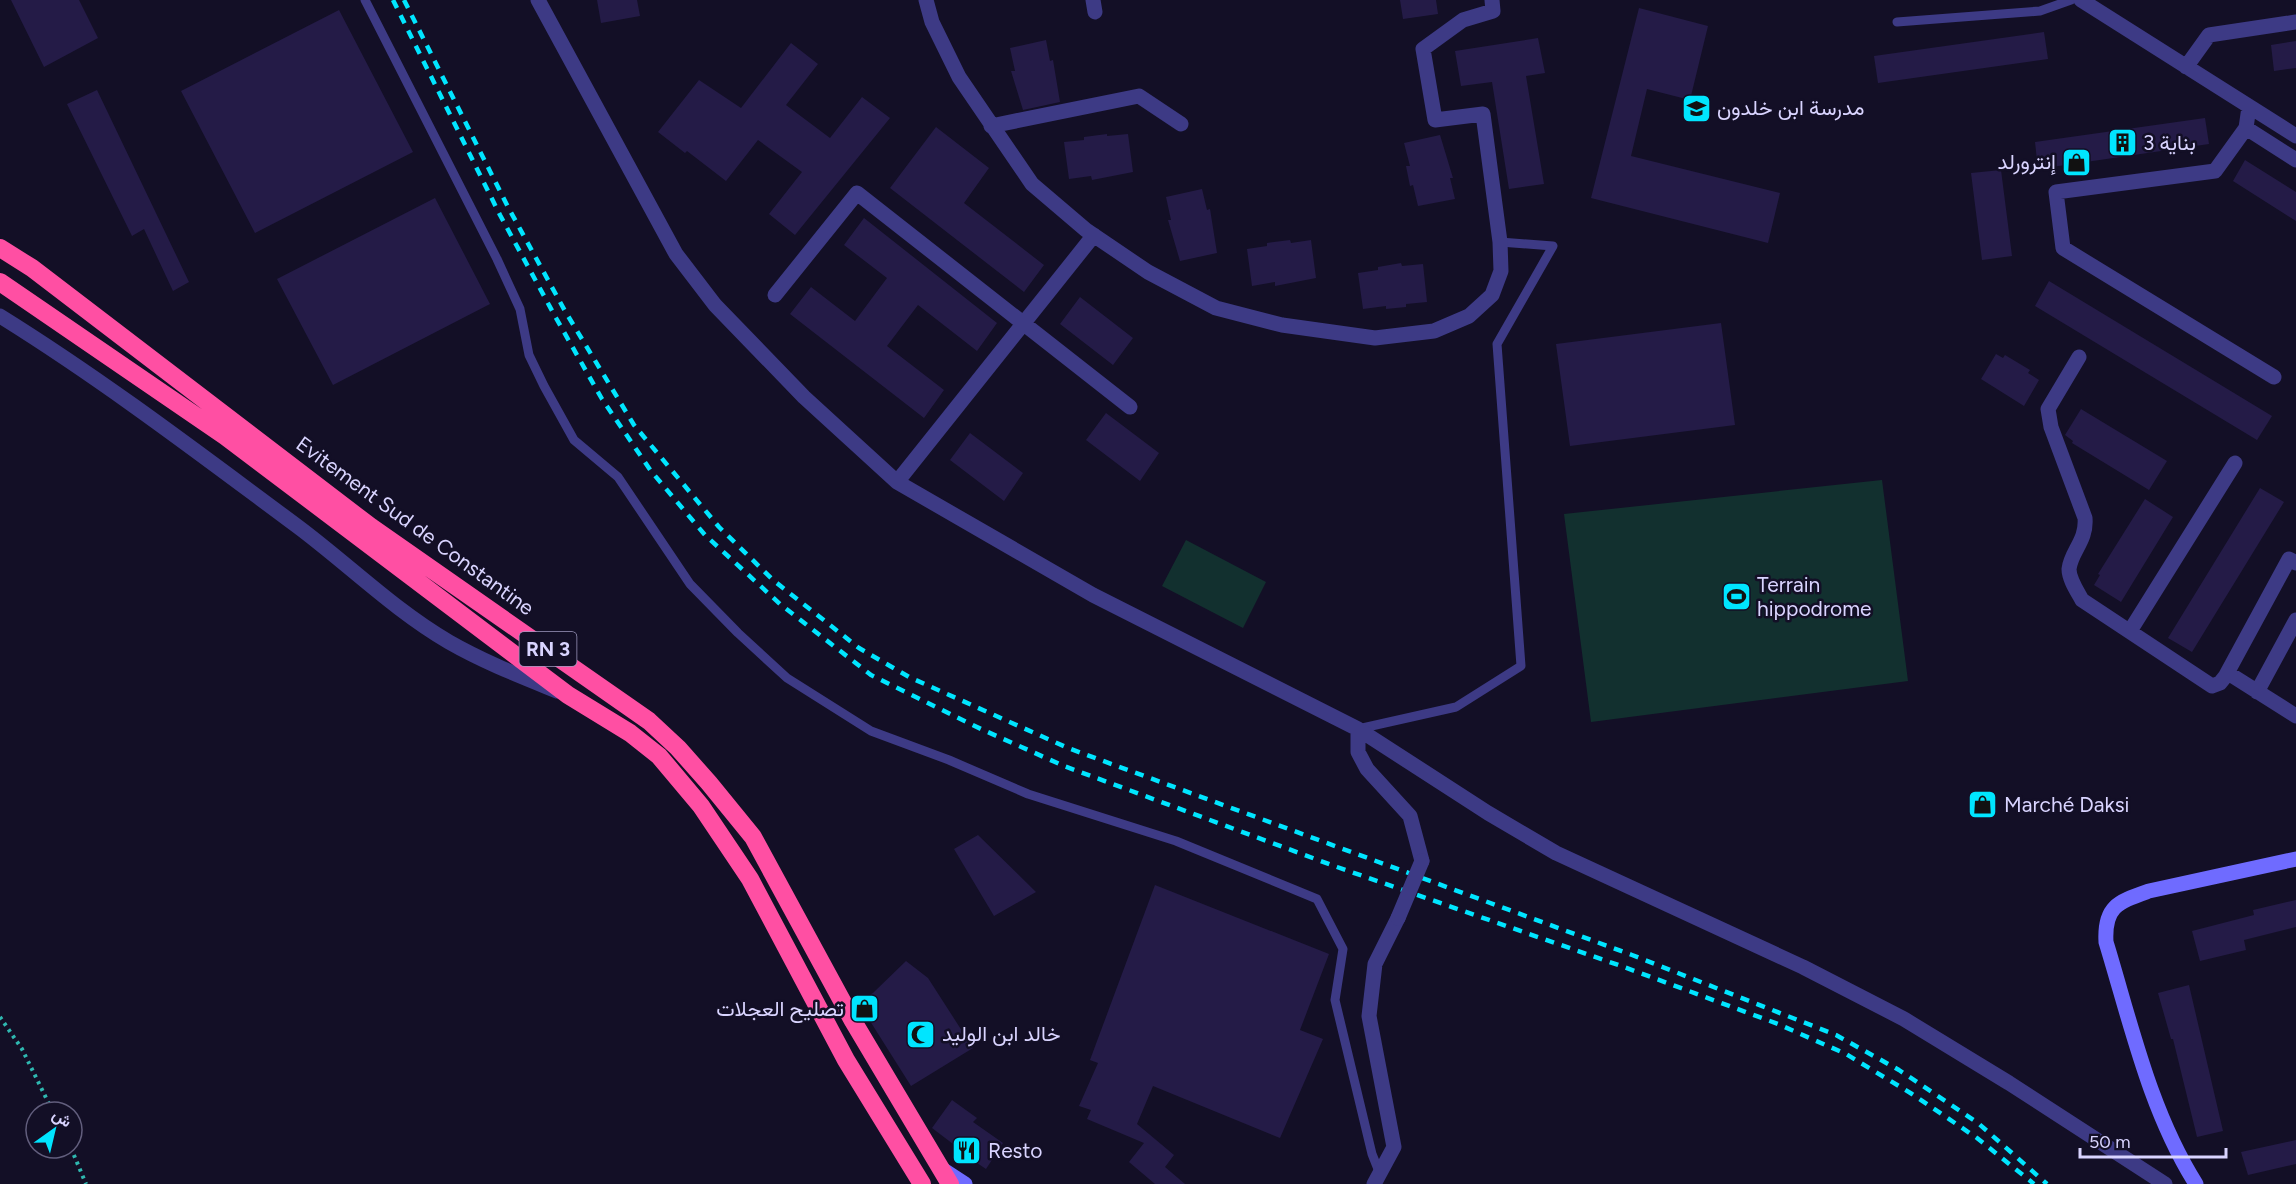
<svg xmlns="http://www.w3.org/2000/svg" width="2296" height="1184" viewBox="0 0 2296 1184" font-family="Figtree,Vazirmatn,sans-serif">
<rect width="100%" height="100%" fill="#130f26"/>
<path fill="#12302f" d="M 1882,480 L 1908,681 L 1591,722 L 1564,514 Z
M 1186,540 L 1266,582 L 1243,628 L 1162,586 Z"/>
<path fill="#241b47" d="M 11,0 L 79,0 L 98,38 L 44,67 Z
M 597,0 L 637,0 L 640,16 L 601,23 Z
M 1400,0 L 1436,0 L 1438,14 L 1403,19 Z
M 1639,8 L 1708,26 L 1690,100 L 1647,89 L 1631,156 L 1780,193 L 1768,243 L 1591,198 Z
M 339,10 L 413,152 L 255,233 L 181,91 Z
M 2044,32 L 2048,59 L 1878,83 L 1874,56 Z
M 1538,38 L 1545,73 L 1526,76 L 1544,184 L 1509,189 L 1492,82 L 1461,86 L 1455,51 Z
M 1046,40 L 1050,61 L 1053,60 L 1060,102 L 1023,110 L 1011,71 L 1015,71 L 1010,48 Z
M 2296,41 L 2296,68 L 2274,71 L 2271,45 Z
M 791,43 L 818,64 L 786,105 L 830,138 L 862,97 L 890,118 L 795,235 L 769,214 L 802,172 L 758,140 L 726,181 L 687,151 L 685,153 L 658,132 L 699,80 L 741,108 Z
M 97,90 L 189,282 L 173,291 L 144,229 L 132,236 L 67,104 Z
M 2205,118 L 2209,144 L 2038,169 L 2035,142 Z
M 936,127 L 989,168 L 964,203 L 1044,265 L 1024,292 L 890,188 Z
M 1107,134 L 1107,136 L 1128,134 L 1133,172 L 1092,180 L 1091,176 L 1069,179 L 1064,142 L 1084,140 L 1084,137 Z
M 1440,135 L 1453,178 L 1450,178 L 1455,199 L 1418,206 L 1413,185 L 1410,186 L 1406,166 L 1410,166 L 1404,143 Z
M 2245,160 L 2296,192 L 2296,221 L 2233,181 Z
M 2001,170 L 2012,256 L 1982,260 L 1971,173 Z
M 1202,189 L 1207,210 L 1210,209 L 1217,253 L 1180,261 L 1168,220 L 1171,220 L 1166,197 Z
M 435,198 L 490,304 L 333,385 L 277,279 Z
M 864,218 L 997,323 L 977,351 L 918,305 L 887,346 L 944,390 L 924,418 L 790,314 L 811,287 L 855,321 L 887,278 L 844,245 Z
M 1290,240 L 1291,243 L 1311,240 L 1316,278 L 1275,286 L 1275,282 L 1252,286 L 1247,249 L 1267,246 L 1267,243 Z
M 1401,263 L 1402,266 L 1423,264 L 1427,302 L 1406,304 L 1406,307 L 1386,309 L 1386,306 L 1363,309 L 1358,273 L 1378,270 L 1378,267 Z
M 2049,281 L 2272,416 L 2257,440 L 2035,306 Z
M 1080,297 L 1133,338 L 1113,365 L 1060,324 Z
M 1721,323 L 1735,425 L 1570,446 L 1556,344 Z
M 1996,354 L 2003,358 L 2005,355 L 2030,370 L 2028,373 L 2039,380 L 2024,406 L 1981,379 Z
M 2081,409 L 2167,461 L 2149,490 L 2072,443 L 2073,441 L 2065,435 Z
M 1106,413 L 1159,453 L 1140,481 L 1086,440 Z
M 970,433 L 1023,473 L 1004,501 L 950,460 Z
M 2260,488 L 2284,502 L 2192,652 L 2168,638 Z
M 2145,499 L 2173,517 L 2121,602 L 2094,585 L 2100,575 L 2098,574 Z
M 978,835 L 1036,892 L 994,916 L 954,849 Z
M 1155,885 L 1329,954 L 1300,1030 L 1323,1039 L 1280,1138 L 1153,1086 L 1137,1124 L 1174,1155 L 1165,1167 L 1185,1184 L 1155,1184 L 1129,1162 L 1144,1143 L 1087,1119 L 1091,1110 L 1079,1106 L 1098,1063 L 1090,1060 Z
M 2296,900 L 2296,927 L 2244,940 L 2246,950 L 2200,961 L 2192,931 L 2254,915 L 2253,910 Z
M 906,961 L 928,978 L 973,1048 L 911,1086 L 858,1002 L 873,993 Z
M 2189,985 L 2223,1131 L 2197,1137 L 2173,1039 L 2171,1039 L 2158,993 Z
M 952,1100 L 977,1118 L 973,1122 L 1003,1143 L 986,1169 L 956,1149 L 957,1147 L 932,1128 Z
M 2296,1140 L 2296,1164 L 2248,1175 L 2241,1152 Z"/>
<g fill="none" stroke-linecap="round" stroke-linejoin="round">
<path stroke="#2fb8b0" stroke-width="4" stroke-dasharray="3 4.5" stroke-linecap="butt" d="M 0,1017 L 22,1049 L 53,1112
M 71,1148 L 86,1184"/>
<path stroke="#3d3a85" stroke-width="9" d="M 365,0 L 497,259 L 520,309 L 529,355 L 544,386 L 574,440 L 618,477 L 690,584 L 738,633 L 787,678 L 871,731 L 949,760 L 1028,794 L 1176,841 L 1317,899 L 1343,949 L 1335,1000 L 1372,1154 L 1380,1174
M 1897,22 L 2040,11 L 2071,0
M 1358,729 L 1456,707 L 1521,666 L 1497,344 L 1553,246 L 1500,242"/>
<path stroke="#3d3a85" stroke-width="15" d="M 538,0 L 676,254 L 715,305 L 804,397 L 897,482 L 1093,595 L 1358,729 L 1488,813 L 1556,853 L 1803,967 L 1904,1019 L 2009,1083 L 2165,1184
M 926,0 L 932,22 L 959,77 L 1032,184 L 1086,230 L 1148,272 L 1216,308 L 1282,325 L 1375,338 L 1434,331 L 1469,316 L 1492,295 L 1501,271 L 1500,242 L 1483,114 L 1435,120 L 1423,49 L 1463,20 L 1493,11 L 1492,0
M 1093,0 L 1095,12
M 2081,0 L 2296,136
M 2186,67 L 2209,35 L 2296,22
M 2249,107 L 2246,128 L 2215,171 L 2056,192 L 2063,248 L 2274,377
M 991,126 L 1139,96 L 1181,124
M 2246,128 L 2296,160
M 775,295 L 857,193 L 1130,407
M 0,316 C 103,380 200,454 297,526 C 348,564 394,610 449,642 C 484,662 520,676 557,691
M 2079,357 L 2048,409 L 2051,427 L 2085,518 C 2087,541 2071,551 2069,569 C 2069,579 2077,591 2082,600 L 2212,686 L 2220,683 L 2228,673 L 2296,716
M 897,482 L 1094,235
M 2130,631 L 2235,463
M 2226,675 L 2289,559 L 2296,563
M 2257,692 L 2296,620
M 1358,729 L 1358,752 L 1367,769 L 1410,816 L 1422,861
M 1374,1184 L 1394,1147 L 1369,1016 L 1375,964 L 1398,918"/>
<path stroke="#6f6bff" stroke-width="15" d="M 942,1169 L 965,1184
M 2196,1184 C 2150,1111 2131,1024 2106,942 C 2104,906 2118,902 2149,891 L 2296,859"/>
<path stroke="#ff4fa3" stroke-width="18" d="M 0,248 L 32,268 L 371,527 L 649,721 L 678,748 L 709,783 L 753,837 L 853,1021 L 950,1184
M 0,282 L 225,436 L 568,695 L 630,733 L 659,756 L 701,806 L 750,879 L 846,1060 L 922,1184"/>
<path stroke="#00e5ff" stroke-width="4.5" stroke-dasharray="9 8" stroke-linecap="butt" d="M 393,0 L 500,215 L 556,318 L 602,399 L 651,471 L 705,535 L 780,604 L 871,675 L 981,729 L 1064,766 L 1337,867 L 1624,967 L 1778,1024 L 1846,1054 L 1912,1094 L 1977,1138 L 2034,1184
M 404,0 L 508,207 L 565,311 L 634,425 L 719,527 L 773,580 L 859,648 L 909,677 L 1068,748 L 1632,955 L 1836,1035 L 1899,1070 L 1978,1123 L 2047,1184"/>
<path stroke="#3d3a85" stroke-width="15" d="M 1398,918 L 1422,861"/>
</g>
<defs>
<symbol id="school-square" viewBox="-11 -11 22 22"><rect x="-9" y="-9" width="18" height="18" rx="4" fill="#00e5ff" stroke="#130f26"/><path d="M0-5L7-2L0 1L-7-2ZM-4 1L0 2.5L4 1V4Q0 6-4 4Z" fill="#111"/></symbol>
<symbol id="building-square" viewBox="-11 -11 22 22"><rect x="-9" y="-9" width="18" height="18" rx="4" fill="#00e5ff" stroke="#130f26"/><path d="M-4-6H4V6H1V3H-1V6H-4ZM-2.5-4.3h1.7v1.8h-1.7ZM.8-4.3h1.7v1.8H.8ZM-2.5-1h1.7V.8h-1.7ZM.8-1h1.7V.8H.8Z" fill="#111"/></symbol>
<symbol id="shop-square" viewBox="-11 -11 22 22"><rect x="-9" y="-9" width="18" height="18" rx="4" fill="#00e5ff" stroke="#130f26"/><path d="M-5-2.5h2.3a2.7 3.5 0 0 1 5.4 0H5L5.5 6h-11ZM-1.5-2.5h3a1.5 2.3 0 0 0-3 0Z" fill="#111"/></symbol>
<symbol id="stadium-square" viewBox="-11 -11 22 22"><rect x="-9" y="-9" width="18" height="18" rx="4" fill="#00e5ff" stroke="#130f26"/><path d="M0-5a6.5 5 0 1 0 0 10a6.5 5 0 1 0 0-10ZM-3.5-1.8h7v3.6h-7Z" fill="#111"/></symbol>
<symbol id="mosque-square" viewBox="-11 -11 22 22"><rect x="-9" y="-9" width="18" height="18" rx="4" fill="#00e5ff" stroke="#130f26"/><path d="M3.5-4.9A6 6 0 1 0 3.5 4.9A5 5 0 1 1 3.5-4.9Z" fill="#111"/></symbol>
<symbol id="restaurant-square" viewBox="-11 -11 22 22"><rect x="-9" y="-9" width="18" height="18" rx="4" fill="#00e5ff" stroke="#130f26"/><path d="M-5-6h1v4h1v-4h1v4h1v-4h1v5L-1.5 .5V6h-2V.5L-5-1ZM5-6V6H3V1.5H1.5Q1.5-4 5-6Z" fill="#111"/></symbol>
</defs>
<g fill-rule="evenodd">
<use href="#school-square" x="1680" y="92" width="33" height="33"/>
<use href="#building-square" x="2106" y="126" width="33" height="33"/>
<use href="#shop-square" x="2060" y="146" width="33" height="33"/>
<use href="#stadium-square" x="1720" y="580" width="33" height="33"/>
<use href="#shop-square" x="1966" y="788" width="33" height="33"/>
<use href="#shop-square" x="848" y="992" width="33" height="33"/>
<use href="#mosque-square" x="904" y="1018" width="33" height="33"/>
<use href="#restaurant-square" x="950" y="1134" width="33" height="33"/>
</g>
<g text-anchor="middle" stroke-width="5" stroke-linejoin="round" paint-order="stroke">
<rect fill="#130f26" stroke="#9e99be" stroke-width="1.5" x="519.5" y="632" width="57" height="34" rx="4.5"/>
<g font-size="20" font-weight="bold" fill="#d9d4ff">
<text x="548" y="656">RN 3</text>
</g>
<g font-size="21" fill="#d9d4ff" stroke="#130f26" text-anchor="start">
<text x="1717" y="115">مدرسة ابن خلدون</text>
<text x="2143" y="150">بناية 3</text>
<text x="2056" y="169" text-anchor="end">إنترورلد</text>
<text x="1757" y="592">Terrain<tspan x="1757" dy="24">hippodrome</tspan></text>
<text x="2004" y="812">Marché Daksi</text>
<text x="844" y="1016" text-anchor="end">تصليح العجلات</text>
<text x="942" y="1041">خالد ابن الوليد</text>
<text x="988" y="1158">Resto</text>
</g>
<g font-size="21" fill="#d9d4ff" stroke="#130f26">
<text transform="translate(415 526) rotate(36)" y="7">Evitement Sud de Constantine</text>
</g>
</g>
<g transform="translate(54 1130) rotate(34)"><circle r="28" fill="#130f26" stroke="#625e7d" stroke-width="1.5"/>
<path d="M0-4.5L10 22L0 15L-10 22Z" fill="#00e5ff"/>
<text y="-9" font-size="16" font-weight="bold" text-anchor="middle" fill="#d9d4ff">ش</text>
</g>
<path d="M2080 1148v9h146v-9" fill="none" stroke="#d9d4ff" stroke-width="3"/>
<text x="2089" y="1148" font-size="18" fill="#d9d4ff" stroke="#130f26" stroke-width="4.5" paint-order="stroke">50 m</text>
</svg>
